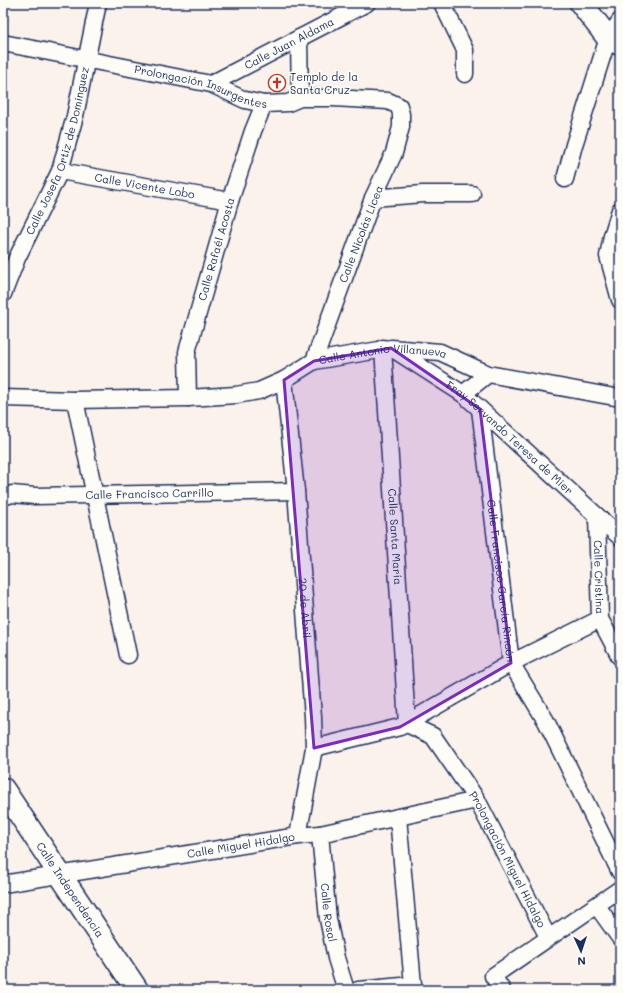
<svg xmlns="http://www.w3.org/2000/svg" width="623" height="993" viewBox="0 0 623 993" font-family="Mali,sans-serif">
<rect width="100%" height="100%" fill="#fcf2ec"/>
<filter id="ink" filterUnits="userSpaceOnUse"><feTurbulence type="fractalNoise" baseFrequency=".025" numOctaves="2"/><feDisplacementMap in="SourceGraphic" scale="8" xChannelSelector="R" yChannelSelector="G"/><feConvolveMatrix kernelMatrix="1 2 1 2 8 2 1 2 1" color-interpolation-filters="sRGB"/></filter>
<g filter="url(#ink)">
<g fill="none" stroke-linecap="round" stroke-linejoin="round">
<defs>
<g id="street">
<path d="M 442,3 L 465,50 L 465,74"/>
<path d="M 299,38 L 300,98"/>
<path id="s1" d="M 3,43 L 211,84 L 245,100 L 264,104 L 288,103 L 300,98 L 333,98 L 388,101 L 399,106 L 401,114 L 401,127 L 394,153 L 373,198 L 314,361"/>
<path id="s2" d="M 211,84 L 367,3"/>
<path id="s3" d="M 60,171 L 230,201"/>
<path d="M 565,179 L 574,145 L 608,38 L 620,21"/>
<path d="M 373,198 L 423,194 L 472,194"/>
<path d="M 620,210 L 612,236 L 608,256 L 620,300"/>
<path id="s4" d="M 3,294 L 17,258 L 60,171 L 75,116 L 98,3"/>
<path id="s5" d="M 383,348 L 407,724"/>
<path id="s6" d="M 393,349 L 463,394 L 480,409 L 620,537"/>
<path id="s7" d="M 284,380 L 296,491 L 313,717 L 314,748 L 298,836"/>
<path d="M 463,394 L 488,374"/>
<path id="s8" d="M 3,398 L 75,400 L 188,398 L 236,395 L 259,391 L 284,380 L 314,361 L 391,348 L 440,352 L 488,374 L 620,398"/>
<path id="s9" d="M 188,398 L 187,352 L 230,201 L 253,131 L 264,104"/>
<path d="M 75,400 L 128,655"/>
<path id="s10" d="M 480,409 L 511,663 L 546,721 L 620,872"/>
<path id="s11" d="M 3,497 L 12,494 L 35,496 L 296,491"/>
<path id="s12" d="M 597,516 L 600,619 L 620,657"/>
<path id="s13" d="M 407,724 L 433,736 L 477,800 L 548,937"/>
<path d="M 314,748 L 400,727 L 511,663 L 600,619"/>
<path d="M 398,817 L 413,985 L 416,990"/>
<path id="s14" d="M 320,834 L 328,919 L 336,958 L 346,990"/>
<path id="s15" d="M 3,884 L 298,836 L 320,834 L 477,800"/>
<path d="M 597,906 L 620,938"/>
<path d="M 358,990 L 413,985"/>
<path d="M 502,990 L 493,976 L 620,889"/>
</g>
<g id="secondary">
<path d="M 581,3 L 608,38 L 620,44"/>
<path id="s16" d="M 3,789 L 137,990"/>
</g>
</defs>
<use href="#street" stroke="#1b2f5e" stroke-width="19"/>
<use href="#secondary" stroke="#1b2f5e" stroke-width="25"/>
<use href="#street" stroke="#fdfcf7" stroke-width="16"/>
<use href="#secondary" stroke="#fdfcf7" stroke-width="22"/>
</g>
</g>
<path fill="#7b2cbf" fill-opacity="0.2" stroke="#7b2cbf" stroke-width="3" stroke-linejoin="round" d="M 391,348 L 480,409 L 511,663 L 400,727 L 314,748 L 284,380 L 314,361 Z"/>
<defs>
<symbol id="church-ring" viewBox="-11 -11 22 22"><circle r="9.5" fill="#fdfcf7" stroke="#c8321e" stroke-width="1.5"/><path d="M-1.2-6h2.4v3.5h3.3v2.4h-3.3V6h-2.4V-.1h-3.3v-2.4h3.3Z" fill="#c8321e"/></symbol>
</defs>
<g fill-rule="evenodd">
<use href="#church-ring" x="267" y="73" width="20" height="20"/>
</g>
<g text-anchor="middle" stroke-width="3.5" stroke-linejoin="round" paint-order="stroke">
<g font-size="11" fill="#1b2f5e" stroke="#fdfcf7">
<text dy="4" stroke="none"><textPath href="#s2" startOffset="88">Calle Juan Aldama</textPath></text>
<text dy="4" stroke="none"><textPath href="#s1" startOffset="203">Prolongación Insurgentes</textPath></text>
<text dy="4" stroke="none"><textPath href="#s4" startOffset="154">Calle Josefa Ortiz de Domínguez</textPath></text>
<text dy="4" stroke="none"><textPath href="#s3" startOffset="86">Calle Vicente Lobo</textPath></text>
<text transform="translate(361 234) rotate(-69)" y="4">Calle Nicolás Licea</text>
<text dy="4" stroke="none"><textPath href="#s9" startOffset="153">Calle Rafaél Acosta</textPath></text>
<text dy="4" stroke="none"><textPath href="#s8" startOffset="389">Calle Antonio Villanueva</textPath></text>
<text dy="4" stroke="none"><textPath href="#s6" startOffset="147">Fray Servando Teresa de Mier</textPath></text>
<text dy="4" stroke="none"><textPath href="#s11" startOffset="147">Calle Francisco Carrillo</textPath></text>
<text dy="4" stroke="none"><textPath href="#s5" startOffset="189">Calle Santa María</textPath></text>
<text dy="4" stroke="none"><textPath href="#s12" startOffset="61">Calle Cristina</textPath></text>
<text dy="4" stroke="none"><textPath href="#s10" startOffset="173">Calle Francisco García Rincón</textPath></text>
<text dy="4" stroke="none"><textPath href="#s7" startOffset="229">20 de Abril</textPath></text>
<text dy="4" stroke="none"><textPath href="#s15" startOffset="241">Calle Miguel Hidalgo</textPath></text>
<text dy="4" stroke="none"><textPath href="#s13" startOffset="173">Prolongación Miguel Hidalgo</textPath></text>
<text dy="4" stroke="none"><textPath href="#s16" startOffset="121">Calle Independencia</textPath></text>
<text dy="4" stroke="none"><textPath href="#s14" startOffset="79">Calle Rosal</textPath></text>
</g>
<g font-size="11" fill="#1b2f5e" stroke="#fdfcf7" text-anchor="start">
<text x="290" y="81">Templo de la<tspan x="290" dy="13">Santa Cruz</tspan></text>
</g>
</g>
<rect width="623" height="993" fill="none" stroke="#fdfcf7" stroke-width="16"/>
<rect x="8" y="8" width="607" height="977" fill="none" stroke="#1b2f5e" stroke-width="1.5" filter="url(#ink)"/>
<g transform="translate(581 951) rotate(177)" stroke="#fdfcf7" stroke-width="3" paint-order="stroke">
<path d="M0-3L7 15L0 10L-7 15Z" fill="#1b2f5e"/>
<text y="-6" font-size="11" font-weight="bold" text-anchor="middle" fill="#1b2f5e">N</text>
</g>
</svg>
